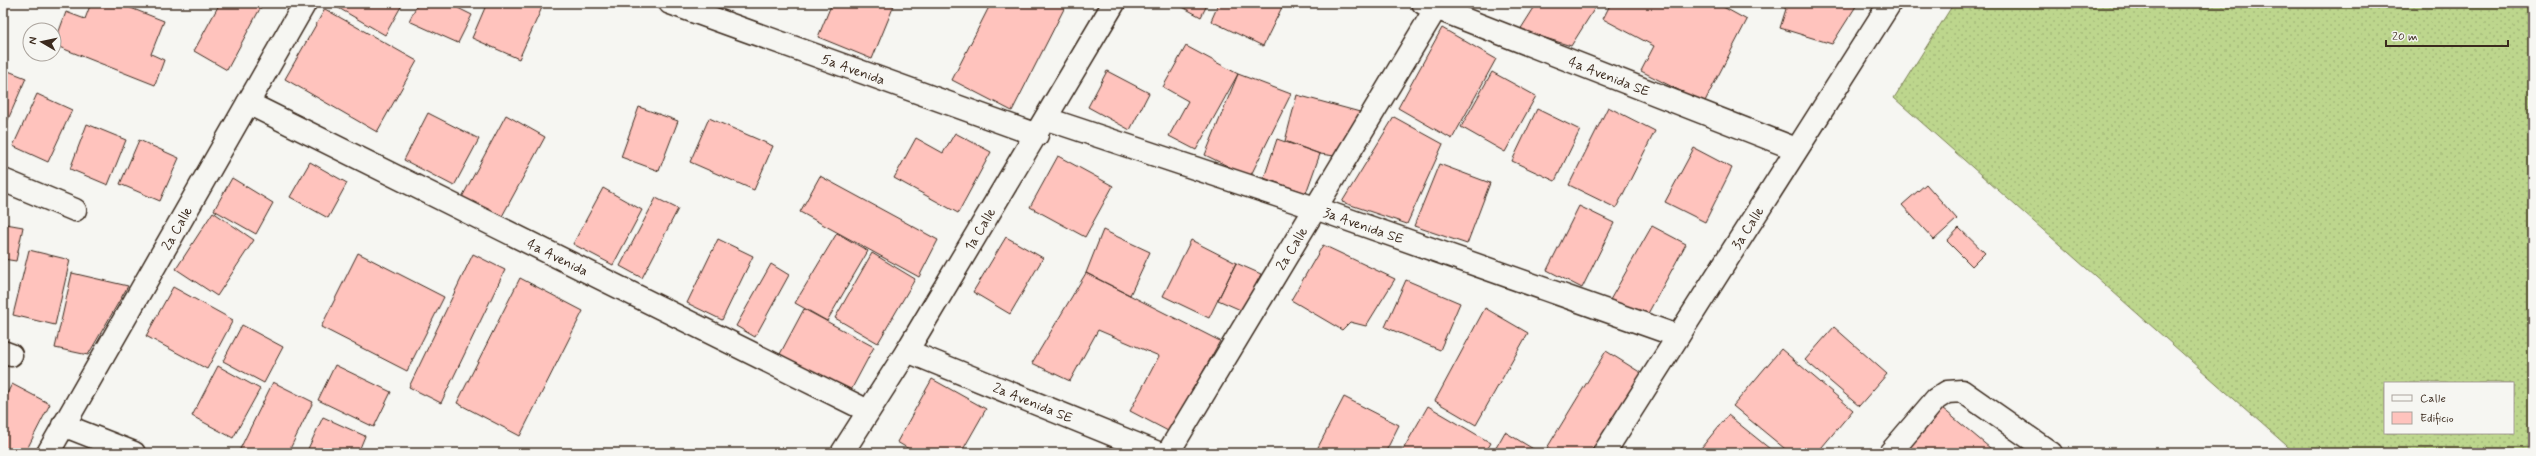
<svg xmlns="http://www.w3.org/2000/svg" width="2536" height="456" viewBox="0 0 2536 456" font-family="Mynerve,sans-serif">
<defs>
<pattern id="grass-dots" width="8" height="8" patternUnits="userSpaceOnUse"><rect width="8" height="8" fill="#bdd68d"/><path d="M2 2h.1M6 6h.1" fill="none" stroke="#a3b879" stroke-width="1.8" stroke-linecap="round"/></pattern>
</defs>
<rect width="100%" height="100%" fill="#f6f6f2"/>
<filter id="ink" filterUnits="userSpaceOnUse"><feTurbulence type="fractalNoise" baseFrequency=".025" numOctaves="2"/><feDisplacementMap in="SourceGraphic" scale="8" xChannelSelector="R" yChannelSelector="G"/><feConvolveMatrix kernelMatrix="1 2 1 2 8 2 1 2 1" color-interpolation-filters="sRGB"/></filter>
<g filter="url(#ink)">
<path fill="url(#grass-dots)" stroke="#7c8056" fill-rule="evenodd" d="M 1954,3 L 2533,3 L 2533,453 L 2295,453 L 1894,98 ZM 2385,383 L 2513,383 L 2513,433 L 2385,433 Z"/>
<path fill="#ffc3bd" stroke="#3b2a1e" d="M 91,3 L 118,3 L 164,21 L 151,54 L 164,60 L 155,85 L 54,45 L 66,12 L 85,19 Z
M 220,3 L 263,3 L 227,70 L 194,51 Z
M 330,3 L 403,3 L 385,35 Z
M 418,3 L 460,3 L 458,8 L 472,15 L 458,43 L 409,21 Z
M 487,3 L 544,3 L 519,59 L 472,38 Z
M 832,3 L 895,3 L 872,59 L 818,37 Z
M 991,3 L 1067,3 L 1012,111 L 952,80 Z
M 1175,3 L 1208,3 L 1201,17 Z
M 1219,3 L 1284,3 L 1263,46 L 1211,21 Z
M 1537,3 L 1598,3 L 1571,46 L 1520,30 Z
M 1611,3 L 1716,3 L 1747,20 L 1704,103 L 1641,71 L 1654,46 L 1603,19 Z
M 1777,3 L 1858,3 L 1832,44 L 1780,28 L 1786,9 Z
M 325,9 L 417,61 L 377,132 L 285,79 Z
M 1442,28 L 1496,59 L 1452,139 L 1398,108 Z
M 1186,46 L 1238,74 L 1196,150 L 1169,136 L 1188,101 L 1163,87 Z
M 3,69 L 26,78 L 3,131 Z
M 1107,71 L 1149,93 L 1130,130 L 1088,107 Z
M 1492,72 L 1536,96 L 1505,152 L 1461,127 Z
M 1238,74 L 1291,94 L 1250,177 L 1205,155 Z
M 37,94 L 72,110 L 48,162 L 13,146 Z
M 1297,95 L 1360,112 L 1335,156 L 1320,154 L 1285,141 Z
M 639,107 L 678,121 L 659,171 L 621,157 Z
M 1608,107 L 1655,131 L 1616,208 L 1569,185 Z
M 1537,109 L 1580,130 L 1555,181 L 1512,161 Z
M 428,113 L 479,139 L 454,186 L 404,160 Z
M 506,115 L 545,137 L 500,220 L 461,199 Z
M 1394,117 L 1443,144 L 1407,224 L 1342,202 Z
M 709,118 L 773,146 L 754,190 L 690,162 Z
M 87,124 L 126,140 L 108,185 L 70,169 Z
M 955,133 L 991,152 L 958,213 L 894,178 L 916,138 L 943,153 Z
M 1277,139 L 1320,154 L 1306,193 L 1264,178 Z
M 139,140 L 179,158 L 160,201 L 120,184 Z
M 1694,148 L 1732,168 L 1705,222 L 1665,202 Z
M 1058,156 L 1113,186 L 1085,237 L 1030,207 Z
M 310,162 L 347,183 L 328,218 L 290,197 Z
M 1439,164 L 1490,183 L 1467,244 L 1414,226 Z
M 820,176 L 938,240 L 919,277 L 800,212 Z
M 232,178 L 273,203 L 256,234 L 214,210 Z
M 1926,184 L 1957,219 L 1934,240 L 1902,205 Z
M 603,188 L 642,210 L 613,265 L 573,244 Z
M 656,198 L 678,209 L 642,278 L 620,266 Z
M 1579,206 L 1614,223 L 1582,288 L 1547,270 Z
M 213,212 L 254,240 L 217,296 L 176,269 Z
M 6,224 L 23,227 L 16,261 L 3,259 Z
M 1652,226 L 1686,244 L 1645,319 L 1610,300 Z
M 1959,228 L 1985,253 L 1972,266 L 1947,241 Z
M 1103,230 L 1150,252 L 1130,295 L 1086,273 Z
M 837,233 L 868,251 L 827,321 L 795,303 Z
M 1006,237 L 1043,258 L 1010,314 L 973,292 Z
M 718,239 L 753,256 L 722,320 L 687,303 Z
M 1191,240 L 1236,263 L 1209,318 L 1163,296 Z
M 1323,245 L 1395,279 L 1366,326 L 1350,322 L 1342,330 L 1291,300 Z
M 29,250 L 70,260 L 55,325 L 13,315 Z
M 358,253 L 444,297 L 407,371 L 321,327 Z
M 872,253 L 915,279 L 878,343 L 835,318 Z
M 473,254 L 505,270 L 441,403 L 409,387 Z
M 1236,263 L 1261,274 L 1243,311 L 1218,300 Z
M 771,264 L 789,275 L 755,337 L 736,326 Z
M 72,273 L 128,286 L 88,355 L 55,348 Z
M 1086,273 L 1220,341 L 1170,432 L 1130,411 L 1159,356 L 1098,330 L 1070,381 L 1032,363 Z
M 520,278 L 583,311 L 520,436 L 457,403 Z
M 1406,280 L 1460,303 L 1440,350 L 1385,327 Z
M 173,287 L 233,320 L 207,369 L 146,336 Z
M 1485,308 L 1528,333 L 1476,425 L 1435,401 Z
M 804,309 L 874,347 L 850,392 L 780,354 Z
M 242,325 L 283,347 L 264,383 L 223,361 Z
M 1834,327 L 1887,374 L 1859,406 L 1805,360 Z
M 1781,349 L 1853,410 L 1817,453 L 1790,453 L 1733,406 Z
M 1606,351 L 1646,376 L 1599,453 L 1555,453 L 1547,448 Z
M 335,365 L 391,392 L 374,427 L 318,400 Z
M 218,366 L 260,389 L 233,438 L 192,416 Z
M 932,379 L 986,409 L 961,453 L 916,453 L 897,442 Z
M 273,382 L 313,402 L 288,453 L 238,453 Z
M 12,384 L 50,404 L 25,453 L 14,453 L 3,447 L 3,401 Z
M 1344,397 L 1399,425 L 1385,453 L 1315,453 Z
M 1428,406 L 1491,443 L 1485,453 L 1401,453 Z
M 1942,408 L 1996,453 L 1905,453 Z
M 1728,415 L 1775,453 L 1697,453 Z
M 323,417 L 365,436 L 358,453 L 306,453 Z
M 1505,432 L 1540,453 L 1493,453 Z"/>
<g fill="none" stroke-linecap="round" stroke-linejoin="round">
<defs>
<path id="service" d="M 1890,453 L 1936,399 L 1947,392 L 1962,391 L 2051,453"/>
<g id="minor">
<path id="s1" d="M 670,3 L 1037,135"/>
<path id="s2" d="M 1423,3 L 1796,149"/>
<path id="s3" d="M 248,103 L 868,411"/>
<path id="s4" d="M 1047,119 L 1315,208 L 1678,336"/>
<path d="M 3,180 L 75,210"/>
<path id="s5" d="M 907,351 L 1158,453"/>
<path d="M 3,352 L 11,355"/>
<path d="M 63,425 L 134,453"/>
<path id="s6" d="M 48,453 L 305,3"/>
<path id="s7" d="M 842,453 L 907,351 L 1114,3"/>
<path id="s8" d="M 1168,453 L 1439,3"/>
<path id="s9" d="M 1604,453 L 1890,3"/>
</g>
</defs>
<use href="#service" stroke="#3b2a1e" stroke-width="25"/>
<use href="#minor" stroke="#3b2a1e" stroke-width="25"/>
<use href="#service" stroke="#f6f6f2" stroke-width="22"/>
<use href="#minor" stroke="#f6f6f2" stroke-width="22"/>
</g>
</g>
<g text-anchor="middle" stroke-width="4" stroke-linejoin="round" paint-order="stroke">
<g font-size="14" fill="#3b2a1e" stroke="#f6f6f2">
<text dy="5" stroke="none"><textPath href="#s1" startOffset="195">5a Avenida</textPath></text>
<text dy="5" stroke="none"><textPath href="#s2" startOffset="200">4a Avenida SE</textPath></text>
<text dy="5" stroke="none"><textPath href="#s4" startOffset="334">3a Avenida SE</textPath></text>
<text dy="5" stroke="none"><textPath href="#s6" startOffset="259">2a Calle</textPath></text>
<text dy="5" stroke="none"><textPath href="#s9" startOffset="267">3a Calle</textPath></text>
<text dy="5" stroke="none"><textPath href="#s7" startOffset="263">1a Calle</textPath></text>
<text dy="5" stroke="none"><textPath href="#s8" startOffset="239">2a Calle</textPath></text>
<text dy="5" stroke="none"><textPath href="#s3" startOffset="346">4a Avenida</textPath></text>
<text dy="5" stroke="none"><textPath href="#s5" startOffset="136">2a Avenida SE</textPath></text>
</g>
</g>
<rect width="2536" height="456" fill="none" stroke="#f6f6f2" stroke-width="16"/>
<rect x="8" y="8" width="2520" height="440" fill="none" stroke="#3b2a1e" stroke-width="1.5" filter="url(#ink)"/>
<rect x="2384" y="382" width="130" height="52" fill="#f6f6f2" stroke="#aba49d"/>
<rect x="2392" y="395" width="20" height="6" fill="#f6f6f2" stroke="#aba49d"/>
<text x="2420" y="402" font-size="12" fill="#3b2a1e">Calle</text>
<rect x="2392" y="412" width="20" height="12" fill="#ffc3bd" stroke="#aba49d"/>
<text x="2420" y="422" font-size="12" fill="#3b2a1e">Edificio</text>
<g transform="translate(42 42) rotate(279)"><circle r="19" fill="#f6f6f2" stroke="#aba49d"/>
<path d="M0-3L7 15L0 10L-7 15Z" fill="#3b2a1e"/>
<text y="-6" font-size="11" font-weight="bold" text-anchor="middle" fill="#3b2a1e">N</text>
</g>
<path d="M2386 40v6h122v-6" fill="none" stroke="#3b2a1e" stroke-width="2"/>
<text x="2392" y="40" font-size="12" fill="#3b2a1e" stroke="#f6f6f2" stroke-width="3" paint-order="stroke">20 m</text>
</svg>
